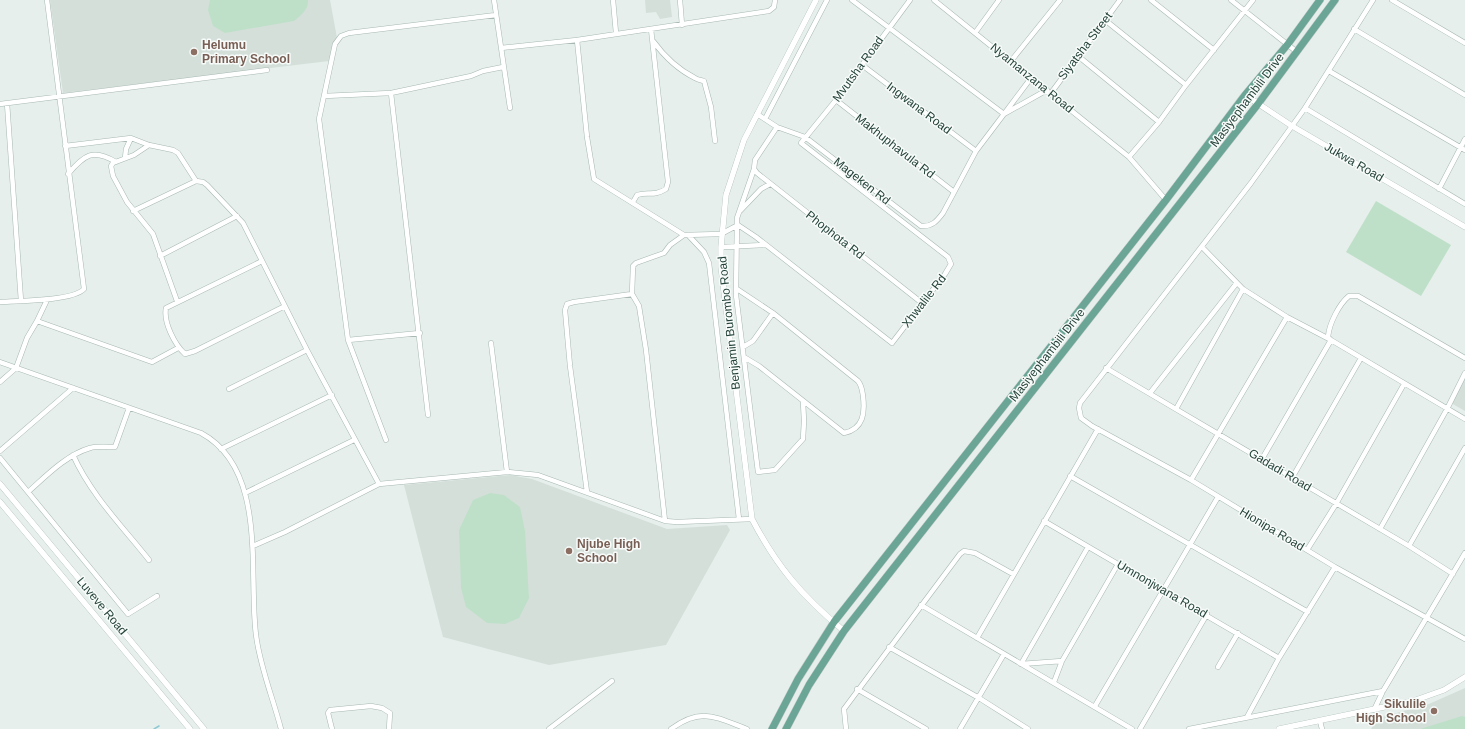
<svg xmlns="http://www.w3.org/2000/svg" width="1465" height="729" viewBox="0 0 1465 729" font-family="Helvetica,sans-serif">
<rect width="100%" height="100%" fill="#e6efeb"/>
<path fill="#d4dfda" d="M 50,0 L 330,0 L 337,38 L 329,61 L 63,93 Z
M 645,0 L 670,0 L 672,17 L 660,19 L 656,12 L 646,13 Z
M 1465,378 L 1465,411 L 1451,403 Z
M 510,475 L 532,479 L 667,529 L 727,525 L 730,530 L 666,645 L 549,665 L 443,637 L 404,485 Z
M 1465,688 L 1465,729 L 1371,729 L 1378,718 L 1429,704 Z"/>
<path fill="#bfe0c8" d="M 210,0 L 308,0 C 309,9 300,16 294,21 L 225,33 L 213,26 L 208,10 Z
M 1376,201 L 1451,245 L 1421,296 L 1346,252 Z
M 490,493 L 504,495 L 520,507 L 525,531 L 529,598 L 519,618 L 505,624 L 487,623 L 466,607 L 461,588 L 459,530 L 473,500 Z
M 1462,716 L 1465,717 L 1465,729 L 1420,729 Z"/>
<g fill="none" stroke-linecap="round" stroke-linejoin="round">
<path stroke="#8ec9d4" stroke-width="1.5" d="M 154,729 L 159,726"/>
<defs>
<path id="minor" d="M 494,0 L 510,108
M 613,0 L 616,33
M 680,0 L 682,25
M 852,0 L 1004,114 L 1031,78
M 934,0 L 1129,157 L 1166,200
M 1151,0 L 1214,50
M 1231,0 L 1297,52
M 1373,0 L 1305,108 L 1251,183 L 1080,403 L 1079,408 L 1081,418 L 1092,426 L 1191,480 L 1335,567 L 1465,639
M 1392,0 L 1465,43
M 1105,20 L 1186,85
M 1354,29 L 1465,95
M 975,33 L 999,0
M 577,40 L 587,137 L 594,179 L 684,235 L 721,234 L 738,225
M 653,41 C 664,56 679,70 695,78 C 698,80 701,80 704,81 L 711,107 L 715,141
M 501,48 L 577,40 L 769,11 L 774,7 L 775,0
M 1078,56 L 1159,122
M 1011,61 L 1060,0
M 862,65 L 976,151
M 1329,71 L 1465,150
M 391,93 L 428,415
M 1051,93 L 1120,0
M 324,96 L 391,93 L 471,76 L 483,71 L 503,67
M 836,100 L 954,192
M 7,103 L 21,301
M 0,104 L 267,70
M 1305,108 L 1465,204
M 757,114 L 777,127 L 805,137 L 921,226 C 932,227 937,221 943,213 L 976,151 L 1004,114 L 1047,90
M 765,119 L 827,0
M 777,127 L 755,160 L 754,169 L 757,173 L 922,303
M 149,145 L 134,155 L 113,163 L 111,166 L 113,176 L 127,202 L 153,234 L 177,301
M 65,146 L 131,138 L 149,145 L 173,150 L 178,153 L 196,181 L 203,182 L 207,185 L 243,223 L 307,350 L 379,484
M 1129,157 L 1159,122 L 1186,85 L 1253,0
M 125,158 L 126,149 L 131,138
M 754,169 L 737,218 L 736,295 L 758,472 L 775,470 L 803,439 L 804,421 L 803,402
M 68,174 C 84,155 93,148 116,162
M 1439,189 L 1465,139
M 633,202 L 637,195 C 649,191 653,197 666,189 L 668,182 L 651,29
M 133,211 L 196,181
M 740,211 L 761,189 L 770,184
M 738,225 L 756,237 L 892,343 L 945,274 L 951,264 L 948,257 L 801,143 L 836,100 L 910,0
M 689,236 L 704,252 L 709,263 L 739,519
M 721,247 L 766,245
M 1202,247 L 1243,289 L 1287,317 L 1331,340 L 1465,419
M 160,256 L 237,216
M 262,261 L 166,308 C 163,322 175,345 185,354 L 195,351 L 285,306
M 737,289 L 773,313 L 858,381 C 862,386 862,390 863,396 C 865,412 864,429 844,433 L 759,366 L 744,357
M 47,300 L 37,321 L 152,362 L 178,348
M 0,302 C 17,301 73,301 84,289 L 47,0
M 348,340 L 420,333
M 491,343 L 507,472
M 743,347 L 753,341 L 773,313
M 0,362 L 201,433 C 268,469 248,573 256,635 C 260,667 273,698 281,729
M 1106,368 L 1409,546 L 1453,574
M 0,382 L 16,368 L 27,338 L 37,321
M 229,389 L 307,350
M 1150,393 L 1236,284
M 1176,409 L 1243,289
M 386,440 L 348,340 L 319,119 L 335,44 L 341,36 L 349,33 L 496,15
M 221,449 L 332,395
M 0,451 L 73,388
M 73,455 C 91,495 122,526 149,560
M 0,458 L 128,614 L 157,596
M 1262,459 L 1331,340 L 1328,337 C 1329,324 1339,304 1349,296 L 1358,296 L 1465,358
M 1070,476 L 1308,612
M 1292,478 L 1361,358
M 1191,480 L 1287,317
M 28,492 C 46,476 66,455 90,448 C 97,446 107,447 115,447 L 129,408
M 587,492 L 570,366 L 565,310 L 567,304 L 574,302 L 632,294
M 245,493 L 354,440
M 665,521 L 646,350 L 639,306 L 632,294 L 633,266 L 636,263 L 664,253 L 670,245 L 684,235
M 1044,521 L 1279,658
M 1380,529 L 1447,409 L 1465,373
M 253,546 L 285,532 L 379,484 L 507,472 L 538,475 L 665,521 L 677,522 L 752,519
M 1409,546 L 1465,448
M 1307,550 L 1336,504 L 1404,384
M 921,605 L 1132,729
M 977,638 L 1098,429
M 889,647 L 979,698 L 1028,729
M 1021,664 L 1088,547
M 1021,664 L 1062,661
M 1218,667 L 1238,633
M 1054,682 L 1062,661 L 1118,564
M 857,689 L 926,729
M 1095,706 L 1218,497
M 1374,710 L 1383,691 L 1465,553
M 1247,717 L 1279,658 L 1335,567
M 1320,721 L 1322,729
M 332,729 L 328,713 L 330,710 L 371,706 L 382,708 L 390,713 L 389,729
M 549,729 L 612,681
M 671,729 C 701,707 715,717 747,729
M 846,729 L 844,709 L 960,554 L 964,551 L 975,553 L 1013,574
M 960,729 L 1004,654
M 1140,729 L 1207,614
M 1189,729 L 1383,691"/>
<path id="tertiary" d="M 816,0 L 744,140 L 726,195 L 721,247 L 721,267 L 752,519 C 777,567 802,596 844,631
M 1245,95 L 1292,126 L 1465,227
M 0,484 L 204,729
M 0,502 L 190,729
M 1279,729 L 1413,701 L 1444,690 L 1465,677"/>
<path id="primary" d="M 772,729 L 798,679 L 834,622 L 1166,200 L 1245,95 L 1288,44 L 1320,0
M 786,729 L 809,685 L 844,631 L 1258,104 L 1335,0"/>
</defs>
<use href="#minor" stroke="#a8b8b2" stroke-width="5.5"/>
<use href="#tertiary" stroke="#a8b8b2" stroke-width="6"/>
<use href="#primary" stroke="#c2cac8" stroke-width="8"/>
<use href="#minor" stroke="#fff" stroke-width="4.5"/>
<use href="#tertiary" stroke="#fff" stroke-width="5.5"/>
<use href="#primary" stroke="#6aa596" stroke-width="7"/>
</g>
<g fill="#8d6e63" stroke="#f7fbf9" stroke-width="1.5">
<circle cx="194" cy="52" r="4"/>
<circle cx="569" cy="551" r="4"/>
<circle cx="1434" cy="711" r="4"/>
</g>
<g text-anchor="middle" stroke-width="3" stroke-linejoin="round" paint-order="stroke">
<g font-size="12" font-weight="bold" fill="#785e54" stroke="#f7fbf9" text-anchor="start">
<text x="202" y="49">Helumu<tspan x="202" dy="14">Primary School</tspan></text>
<text x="577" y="548">Njube High<tspan x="577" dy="14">School</tspan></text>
<text x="1426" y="708" text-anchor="end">Sikulile<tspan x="1426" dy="14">High School</tspan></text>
</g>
<g font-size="12" fill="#24423a" stroke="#f7fbf9">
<text transform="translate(1085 46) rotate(-53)" y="4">Siyatsha Street</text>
<text transform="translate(858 69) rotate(-54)" y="4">Mvutsha Road</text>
<text transform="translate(1032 78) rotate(39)" y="4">Nyamanzana Road</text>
<text transform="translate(1247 100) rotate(-53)" y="4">Masiyephambili Drive</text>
<text transform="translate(919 108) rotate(37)" y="4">Ingwana Road</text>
<text transform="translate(895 146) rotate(38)" y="4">Makhuphavula Rd</text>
<text transform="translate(1354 162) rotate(30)" y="4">Jukwa Road</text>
<text transform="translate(862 181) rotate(38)" y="4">Mageken Rd</text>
<text transform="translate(835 235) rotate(38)" y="4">Phophota Rd</text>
<text transform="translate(924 301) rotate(-52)" y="4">Xhwalile Rd</text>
<text transform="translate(729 323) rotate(-96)" y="4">Benjamin Burombo Road</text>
<text transform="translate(1047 355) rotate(-52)" y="4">Masiyephambili Drive</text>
<text transform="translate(1280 470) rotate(31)" y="4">Gadadi Road</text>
<text transform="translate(1272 529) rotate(31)" y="4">Hionipa Road</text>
<text transform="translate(1162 589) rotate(30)" y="4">Umnonjwana Road</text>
<text transform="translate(102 606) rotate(50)" y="4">Luveve Road</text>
</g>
</g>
</svg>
